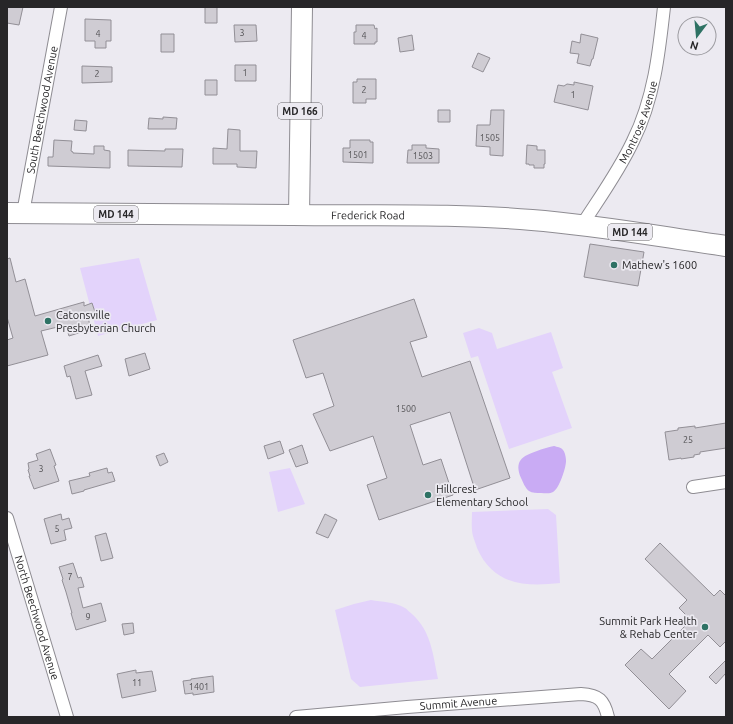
<svg xmlns="http://www.w3.org/2000/svg" width="733" height="724" viewBox="0 0 733 724" font-family="Ubuntu,sans-serif">
<rect width="100%" height="100%" fill="#eceaf1"/>
<path fill="#e3d3fb" d="M 139,258 L 157,320 L 98,336 L 80,268 Z
M 479,328 L 492,333 L 497,349 L 551,332 L 563,368 L 552,372 L 572,428 L 509,449 L 478,356 L 471,358 L 463,333 Z
M 290,468 L 305,504 L 278,512 L 269,472 Z
M 548,509 L 556,515 L 560,583 C 525,587 493,585 477,548 C 476,544 474,540 473,536 C 471,529 472,519 472,512 Z
M 371,600 C 382,602 395,602 405,608 C 407,609 409,612 412,614 C 431,631 433,654 438,679 L 360,687 L 351,679 L 335,610 L 354,604 Z"/>
<path fill="#c9abf4" d="M 554,446 C 557,447 561,447 563,450 C 565,452 566,458 566,461 C 566,468 559,489 553,492 C 550,494 545,493 541,493 C 537,493 532,493 529,491 C 525,488 523,482 521,478 C 514,461 522,456 537,451 C 542,449 548,447 554,446 Z"/>
<path fill="#cfccd3" stroke="#928f96" d="M 7,7 L 23,7 L 19,25 L 7,23 Z
M 205,7 L 217,7 L 217,23 L 205,23 Z
M 85,19 L 111,20 L 111,41 L 106,41 L 106,48 L 95,48 L 95,41 L 85,41 Z
M 234,25 L 256,25 L 257,41 L 235,42 Z
M 356,25 L 374,25 L 375,29 L 377,28 L 377,42 L 375,42 L 375,44 L 354,44 L 354,32 L 356,32 Z
M 161,34 L 174,34 L 174,52 L 161,52 Z
M 581,34 L 598,38 L 593,59 L 592,59 L 590,66 L 577,63 L 579,54 L 570,53 L 572,41 L 580,43 Z
M 412,35 L 414,50 L 400,52 L 398,38 Z
M 478,53 L 490,58 L 483,72 L 472,67 Z
M 235,65 L 256,65 L 256,81 L 235,81 Z
M 82,66 L 112,67 L 112,82 L 82,83 Z
M 357,79 L 376,79 L 376,99 L 366,99 L 366,103 L 353,103 L 353,82 L 357,82 Z
M 205,80 L 217,80 L 217,95 L 205,95 Z
M 574,82 L 593,86 L 588,110 L 554,102 L 558,85 L 564,86 L 567,84 L 574,85 Z
M 438,110 L 450,110 L 450,122 L 438,122 Z
M 491,110 L 504,110 L 503,156 L 490,155 L 490,147 L 476,146 L 477,125 L 490,125 Z
M 163,117 L 177,118 L 176,129 L 148,129 L 149,118 L 163,119 Z
M 75,120 L 87,121 L 86,131 L 74,130 Z
M 228,129 L 240,130 L 240,151 L 257,151 L 256,168 L 237,167 L 237,164 L 213,164 L 213,148 L 227,149 Z
M 54,140 L 72,141 L 71,151 L 73,152 L 73,153 L 94,154 L 94,146 L 104,146 L 104,150 L 110,151 L 110,168 L 48,166 L 48,157 L 53,157 Z
M 350,140 L 370,140 L 370,142 L 373,142 L 373,163 L 343,162 L 343,148 L 350,148 Z
M 412,145 L 426,145 L 426,148 L 439,149 L 439,163 L 407,163 L 408,150 L 412,150 Z
M 527,145 L 537,146 L 537,150 L 545,150 L 545,164 L 544,164 L 544,168 L 534,168 L 534,165 L 529,165 L 529,164 L 526,164 Z
M 165,149 L 183,149 L 182,167 L 128,166 L 128,150 L 165,151 Z
M 590,244 L 644,252 L 638,286 L 584,277 Z
M 10,258 L 16,282 L 25,279 L 35,316 L 84,302 L 84,306 L 92,303 L 95,312 L 87,314 L 91,329 L 69,336 L 66,325 L 41,331 L 48,355 L 7,366 L 7,340 L 13,338 L 7,317 L 7,259 Z
M 414,299 L 427,337 L 410,342 L 422,377 L 470,361 L 510,478 L 475,490 L 450,412 L 410,425 L 423,465 L 441,459 L 453,495 L 379,520 L 367,485 L 387,478 L 373,436 L 330,451 L 313,414 L 334,406 L 323,373 L 306,378 L 293,340 Z
M 145,353 L 150,369 L 129,376 L 125,359 Z
M 98,355 L 102,366 L 85,371 L 92,395 L 76,399 L 70,376 L 67,377 L 64,366 Z
M 726,423 L 726,448 L 700,452 L 700,454 L 694,455 L 694,457 L 681,459 L 681,458 L 669,460 L 665,432 L 678,430 L 678,428 L 695,426 L 695,428 Z
M 280,441 L 284,453 L 268,459 L 264,446 Z
M 302,445 L 308,463 L 296,467 L 289,450 Z
M 50,449 L 56,465 L 54,466 L 59,481 L 34,489 L 29,476 L 30,476 L 28,470 L 29,469 L 28,463 L 38,460 L 36,454 Z
M 164,453 L 168,462 L 160,466 L 156,456 Z
M 107,468 L 108,473 L 112,472 L 115,481 L 84,490 L 84,491 L 72,494 L 69,481 L 90,476 L 89,473 Z
M 61,514 L 62,520 L 69,518 L 72,528 L 64,530 L 66,540 L 51,544 L 44,519 Z
M 325,514 L 337,520 L 328,538 L 316,533 Z
M 106,533 L 113,558 L 101,561 L 95,536 Z
M 660,543 L 714,596 L 720,590 L 726,596 L 726,641 L 720,647 L 708,635 L 669,674 L 686,691 L 669,709 L 625,665 L 641,649 L 652,659 L 691,620 L 679,608 L 687,600 L 645,559 Z
M 73,563 L 78,578 L 81,577 L 84,587 L 78,588 L 83,608 L 101,603 L 106,621 L 76,630 L 71,613 L 72,613 L 66,592 L 62,580 L 63,579 L 59,567 Z
M 133,623 L 134,633 L 124,635 L 122,624 Z
M 726,660 L 726,673 L 716,684 L 709,677 Z
M 136,670 L 136,673 L 152,671 L 156,691 L 122,698 L 117,674 Z
M 213,676 L 214,692 L 193,695 L 193,693 L 185,694 L 183,681 L 191,680 L 191,679 Z"/>
<g fill="none" stroke-linecap="round" stroke-linejoin="round">
<defs>
<g id="minor">
<path id="s1" d="M 23,213 L 61,7"/>
<path id="s2" d="M 582,225 C 600,197 619,171 633,141 C 654,99 659,53 664,7"/>
<path d="M 693,487 L 726,482"/>
<path id="s3" d="M 7,518 L 67,717"/>
<path id="s4" d="M 296,717 L 407,707 L 581,694 C 599,695 604,700 608,717"/>
</g>
<g id="primary">
<path id="s5" d="M 7,213 C 102,213 198,215 293,215 C 373,216 453,213 532,220 C 597,225 662,237 726,246"/>
<path d="M 299,215 L 302,7"/>
</g>
</defs>
<use href="#minor" stroke="#8e8c92" stroke-width="14"/>
<use href="#primary" stroke="#8e8c92" stroke-width="22"/>
<use href="#minor" stroke="#fff" stroke-width="12"/>
<use href="#primary" stroke="#fff" stroke-width="20"/>
</g>
<g fill="#2e7264" stroke="#eceaf1" stroke-width="1.5">
<circle cx="614" cy="265" r="4"/>
<circle cx="48" cy="321" r="4"/>
<circle cx="428" cy="495" r="4"/>
<circle cx="705" cy="627" r="4"/>
</g>
<g text-anchor="middle" stroke-width="3.5" stroke-linejoin="round" paint-order="stroke">
<g font-size="9" fill="#515053">
<text x="242" y="36">3</text>
<text x="98" y="37">4</text>
<text x="364" y="39">4</text>
<text x="245" y="76">1</text>
<text x="97" y="77">2</text>
<text x="364" y="93">2</text>
<text x="573" y="98">1</text>
<text x="490" y="141">1505</text>
<text x="358" y="158">1501</text>
<text x="423" y="159">1503</text>
<text x="406" y="412">1500</text>
<text x="688" y="443">25</text>
<text x="41" y="472">3</text>
<text x="57" y="532">5</text>
<text x="70" y="580">7</text>
<text x="88" y="620">9</text>
<text x="137" y="686">11</text>
<text x="199" y="690">1401</text>
</g>
<g fill="#eceaf1" stroke="#626164" stroke-width="1">
<rect x="278" y="103" width="44" height="16" rx="3"/>
<rect x="94" y="206" width="44" height="16" rx="3"/>
<rect x="608" y="224" width="44" height="16" rx="3"/>
</g>
<g font-size="10" font-weight="bold" fill="#272628">
<text x="300" y="115">MD 166</text>
<text x="116" y="218">MD 144</text>
<text x="630" y="236">MD 144</text>
</g>
<g font-size="11" fill="#272628" stroke="#eceaf1">
<text dy="4" stroke="none"><textPath href="#s1" startOffset="105">South Beechwood Avenue</textPath></text>
<text dy="4" stroke="none"><textPath href="#s2" startOffset="118">Montrose Avenue</textPath></text>
<text dy="4" stroke="none"><textPath href="#s5" startOffset="361">Frederick Road</textPath></text>
<text dy="4" stroke="none"><textPath href="#s3" startOffset="104">North Beechwood Avenue</textPath></text>
<text dy="4" stroke="none"><textPath href="#s4" startOffset="163">Summit Avenue</textPath></text>
</g>
<g font-size="11" fill="#272628" stroke="#eceaf1" text-anchor="start">
<text x="622" y="269">Mathew's 1600</text>
<text x="56" y="319">Catonsville<tspan x="56" dy="13">Presbyterian Church</tspan></text>
<text x="436" y="493">Hillcrest<tspan x="436" dy="13">Elementary School</tspan></text>
<text x="697" y="625" text-anchor="end">Summit Park Health<tspan x="697" dy="13">&amp; Rehab Center</tspan></text>
</g>
</g>
<rect width="733" height="724" fill="none" stroke="#272628" stroke-width="16"/>
<g transform="translate(697 36) rotate(196)"><circle r="19" fill="#eceaf1" stroke="#9d9ca1"/>
<path d="M0-3L7 15L0 10L-7 15Z" fill="#2e7264"/>
<text y="-6" font-size="11" font-weight="bold" text-anchor="middle" fill="#272628">N</text>
</g>
</svg>
